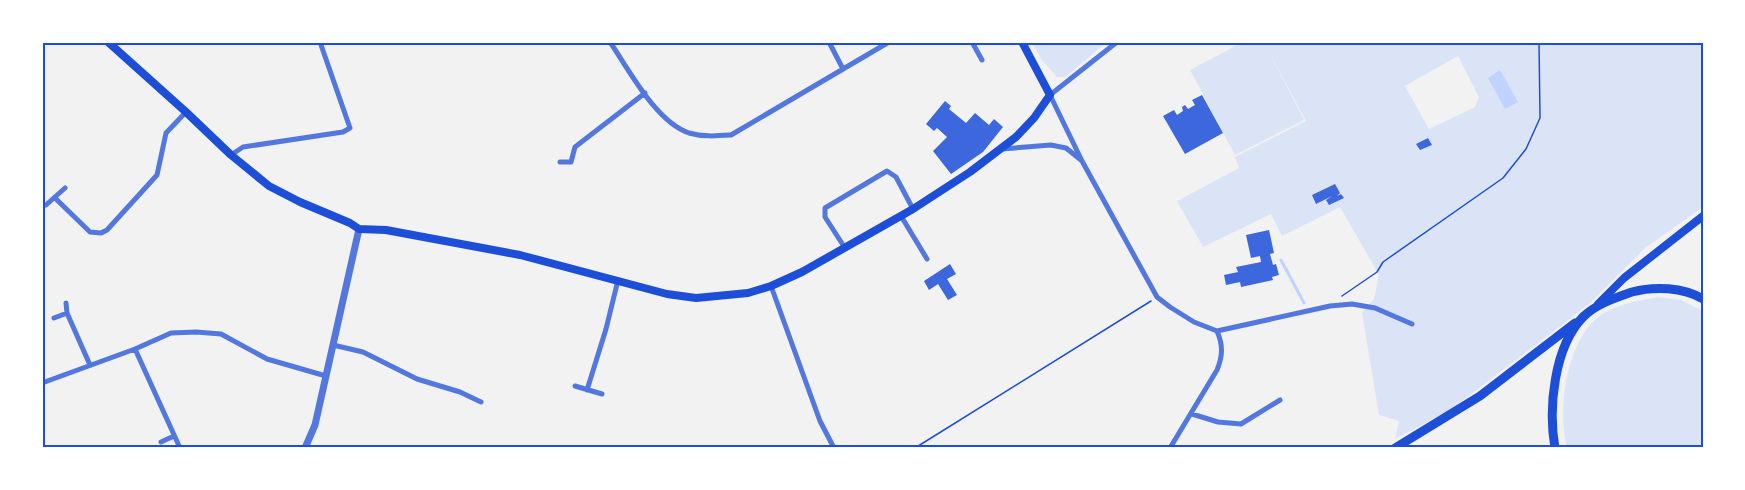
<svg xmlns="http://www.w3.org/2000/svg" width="1745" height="490" viewBox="0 0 1745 490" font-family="Georgia,serif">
<rect width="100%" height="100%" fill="#f2f2f2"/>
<path fill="#dbe4f7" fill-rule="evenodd" d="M 1032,42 L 1107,42 L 1065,77 L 1057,77 L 1041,59 Z
M 1243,42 L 1703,42 L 1703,207 L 1645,248 L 1592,301 L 1567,321 L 1450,410 L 1395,439 L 1399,421 L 1379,415 L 1362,313 L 1374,299 L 1379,275 L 1340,207 L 1282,236 L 1271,214 L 1203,247 L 1177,201 L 1239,168 L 1235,157 L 1306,121 L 1269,52 L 1304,120 L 1235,155 L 1190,70 ZM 1458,56 L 1479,97 L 1475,107 L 1429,129 L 1405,86 Z
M 1658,297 L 1681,300 L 1703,311 L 1703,448 L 1567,448 C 1557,411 1566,344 1597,318 C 1614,304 1638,301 1658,297 Z"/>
<path fill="#bfd3fe" d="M 1500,70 L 1518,102 L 1505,109 L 1488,78 Z"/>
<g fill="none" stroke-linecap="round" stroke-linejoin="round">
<path stroke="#bfd3fe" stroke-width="3" d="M 1281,260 L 1304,303"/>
</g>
<path fill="#3d67dc" d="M 1202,95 L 1223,133 L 1185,154 L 1163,116 L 1174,110 L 1177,115 L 1183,111 L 1182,107 L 1185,105 L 1188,109 L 1195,105 L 1192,100 Z
M 945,101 L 951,106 L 949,109 L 966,123 L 975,113 L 989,125 L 994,119 L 1003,127 L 983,152 L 951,174 L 933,151 L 947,137 L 937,128 L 934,131 L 926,124 Z
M 1428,138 L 1432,145 L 1420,150 L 1416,144 Z
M 1335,184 L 1340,193 L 1337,196 L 1341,194 L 1344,198 L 1329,205 L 1326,200 L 1332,196 L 1316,204 L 1312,195 Z
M 1269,230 L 1274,253 L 1270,254 L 1273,265 L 1276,264 L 1279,275 L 1272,277 L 1273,280 L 1241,287 L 1240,282 L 1226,285 L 1224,275 L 1238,272 L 1236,267 L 1261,262 L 1260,256 L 1251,258 L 1246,235 Z
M 950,264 L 956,274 L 947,279 L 957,295 L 948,300 L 938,284 L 929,290 L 924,281 Z"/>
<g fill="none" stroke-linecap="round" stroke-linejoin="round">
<path stroke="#1d4ed8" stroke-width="1.5" d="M 1342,296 L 1377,272 L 1383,262 L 1503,178 L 1526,149 L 1540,118 L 1539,42
M 915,448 L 1151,301"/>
<path stroke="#5277de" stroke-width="5" d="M 610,42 C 629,70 656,122 689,133 C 703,137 716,136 731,135 L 889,42
M 829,42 L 843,69
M 972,42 L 982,60
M 1117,42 L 1050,95 L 1082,161 L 1157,297 L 1170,307 L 1194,322 L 1217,331 L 1330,306 L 1352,304 L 1375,308 L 1412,324
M 1002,149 L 1051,145 L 1066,148 L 1081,160
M 231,155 L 243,147 L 343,132 L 350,128 L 320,42
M 560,162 L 571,162 L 575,147 L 645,93
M 55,198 L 90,232 L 101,233 L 107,230 L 157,175 L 166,133 L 186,112
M 46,205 L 65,188
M 901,216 L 927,259
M 845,248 L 825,217 L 825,208 L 887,171 L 896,177 L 913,209
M 771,286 L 820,421 L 834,448
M 66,303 L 67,313 L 90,365
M 54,318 L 67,313
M 333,345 L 363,352 L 417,379 L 460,392 L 481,402
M 135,349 L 180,448
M 42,383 L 135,349 L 171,333 L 196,332 L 221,334 L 267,359 L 326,376
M 575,386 L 602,394
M 587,390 L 606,329 L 618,280
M 1192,414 L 1218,422 L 1241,424 L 1280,400
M 161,442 L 174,436
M 1170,448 L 1217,370 C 1223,355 1223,345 1217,331"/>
<path stroke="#5277de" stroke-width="7" d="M 305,448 L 315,425 L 359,229"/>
<path stroke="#1d4ed8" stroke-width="8" d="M 108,42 L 186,112 L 231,155 L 269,186 L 300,202 L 350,223 L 359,229 L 386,230 L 520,255 L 667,294 L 696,298 L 748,293 L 771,286 L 802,272 L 913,209 L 970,172 L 1016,137 L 1034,118 L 1050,95 L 1022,42
M 1598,304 L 1624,278 L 1703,216"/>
<path stroke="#1d4ed8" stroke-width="9" d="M 1395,448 L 1480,396 L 1575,323
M 1555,448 C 1548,408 1554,347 1583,317 C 1596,304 1615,298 1632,292 C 1654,286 1683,287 1703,299"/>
</g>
<rect width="1745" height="490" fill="none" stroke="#ffffff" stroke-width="87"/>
<rect x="44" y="44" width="1658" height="402" fill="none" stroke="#1d4ed8" stroke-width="2"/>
</svg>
